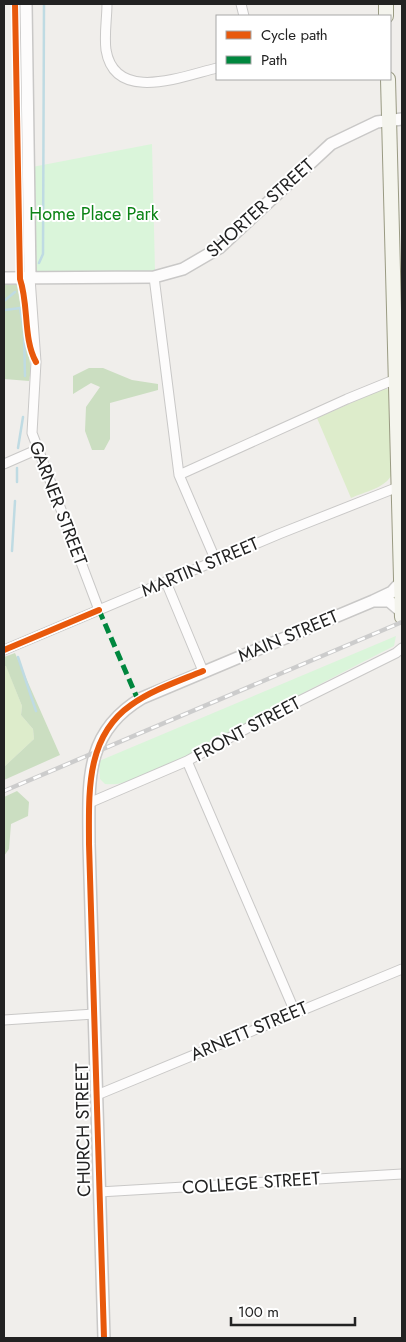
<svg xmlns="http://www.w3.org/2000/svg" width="406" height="1342" viewBox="0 0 406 1342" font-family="Jost,sans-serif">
<rect width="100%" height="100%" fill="#f0eeeb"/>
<path fill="#ddeccb" d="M 385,388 L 389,390 L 392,474 C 386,488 364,492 351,498 L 317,418 Z
M 6,665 L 22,706 L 21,715 L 33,729 L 34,739 L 4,767 L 4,666 Z"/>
<path fill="#cbdec1" d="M 4,285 L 17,285 L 31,369 L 29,381 L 4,379 Z
M 89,368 L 103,368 L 132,380 L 158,384 L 158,390 L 110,403 L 110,439 L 104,450 L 92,450 L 85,431 L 86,407 L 100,387 L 91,383 L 73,394 L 73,376 Z
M 15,653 L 60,755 L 4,780 L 4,767 L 34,739 L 33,729 L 21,715 L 22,706 L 6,666 L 4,666 L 4,657 Z
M 17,791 L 29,802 L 28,816 L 11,824 L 9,849 L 4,856 L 4,797 Z"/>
<path fill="#daf5da" d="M 152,144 L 155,271 L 36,275 L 27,168 Z
M 396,636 L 394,646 C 349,669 304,692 259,716 C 223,735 143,789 105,784 L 100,779 L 99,761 Z"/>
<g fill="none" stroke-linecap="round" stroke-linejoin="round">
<path stroke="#bfdbe3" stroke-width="2.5" d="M 39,263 L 43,254 L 44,4
M 4,301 L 15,292
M 5,310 L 20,308 L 24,331 L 25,376
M 18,448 L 23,417
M 17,468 L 17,482
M 12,551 L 15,501
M 18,657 L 36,711"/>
<defs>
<path id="minor" d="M 107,4 C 107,18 104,35 106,50 C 115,104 183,76 217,68
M 241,4 L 244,16
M 154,277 L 179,475 L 216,561
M 30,278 L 36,362 L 32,433 L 99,610
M 4,464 L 36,450
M 179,475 L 347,399 L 396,379
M 166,582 L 203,671
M 4,650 L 279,534 L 398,487
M 187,761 L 295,1012
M 89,803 L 187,761 L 275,713 L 396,653 L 402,648
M 4,1020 L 94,1014
M 97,1095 L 402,969
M 99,1192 L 402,1174"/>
<path id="tertiary" d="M 26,4 L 30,278
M 4,278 L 154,277 L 183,269 L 219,248 L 331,144 L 377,122 L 402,119
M 374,601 L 389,601 L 402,612
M 104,1338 L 89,844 C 89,783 83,733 142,698 L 373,601 L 392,592 L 401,582"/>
<path id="secondary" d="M 386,4 L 386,16
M 388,79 L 402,617"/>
</defs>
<use href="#minor" stroke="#c9c8c7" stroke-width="11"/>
<use href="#tertiary" stroke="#c9c8c7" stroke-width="14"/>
<use href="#secondary" stroke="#999a82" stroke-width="16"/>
<use href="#minor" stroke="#fdfcfc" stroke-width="9"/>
<use href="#tertiary" stroke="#fdfcfc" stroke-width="11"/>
<use href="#secondary" stroke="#f4f4ed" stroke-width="14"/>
<defs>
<path id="rail" d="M 4,791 L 402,622"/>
</defs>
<use href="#rail" stroke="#ccc" stroke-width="4.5"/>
<use href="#rail" stroke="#fff" stroke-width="2.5" stroke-dasharray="8" stroke-linecap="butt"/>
<path stroke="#00873e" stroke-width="5" stroke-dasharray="10 5" stroke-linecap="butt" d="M 99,610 L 138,700"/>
<defs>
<path id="cycleway" d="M 15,4 L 20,279 C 29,305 23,339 36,362
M 4,650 L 99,610
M 104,1338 L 89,844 C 89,794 85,737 131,705 C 152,690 179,681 203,671"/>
</defs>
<use href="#cycleway" stroke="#fff" stroke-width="9"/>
<use href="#cycleway" stroke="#e8590c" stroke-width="6"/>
</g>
<g text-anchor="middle" stroke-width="4" stroke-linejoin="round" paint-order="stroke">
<g font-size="18" fill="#222" stroke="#fff">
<text transform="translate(260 208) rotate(-42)" y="6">SHORTER STREET</text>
<text transform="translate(58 503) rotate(69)" y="6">GARNER STREET</text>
<text transform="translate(200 567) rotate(-23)" y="6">MARTIN STREET</text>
<text transform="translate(288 636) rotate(-23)" y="6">MAIN STREET</text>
<text transform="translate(247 729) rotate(-28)" y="6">FRONT STREET</text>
<text transform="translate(249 1031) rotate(-23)" y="6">ARNETT STREET</text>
<text transform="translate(83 1130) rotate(-91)" y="6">CHURCH STREET</text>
<text transform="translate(251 1183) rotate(-4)" y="6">COLLEGE STREET</text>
</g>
<g font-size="18" fill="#0c8416" stroke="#fff">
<text x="94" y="220">Home Place Park</text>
</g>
</g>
<rect width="406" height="1342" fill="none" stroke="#222222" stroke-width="10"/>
<rect x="216" y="15" width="175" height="65" fill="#ffffff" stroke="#a7a7a7"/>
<rect x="226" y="31" width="25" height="8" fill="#e8590c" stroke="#a7a7a7"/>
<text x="261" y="40" font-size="15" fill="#222222">Cycle path</text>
<rect x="226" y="56" width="25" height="8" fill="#00873e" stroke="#a7a7a7"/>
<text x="261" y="65" font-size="15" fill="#222222">Path</text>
<path d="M231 1317v8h124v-8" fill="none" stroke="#222222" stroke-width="2.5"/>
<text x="238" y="1317" font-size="15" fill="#222222" stroke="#ffffff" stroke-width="4" paint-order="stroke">100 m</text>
</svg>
